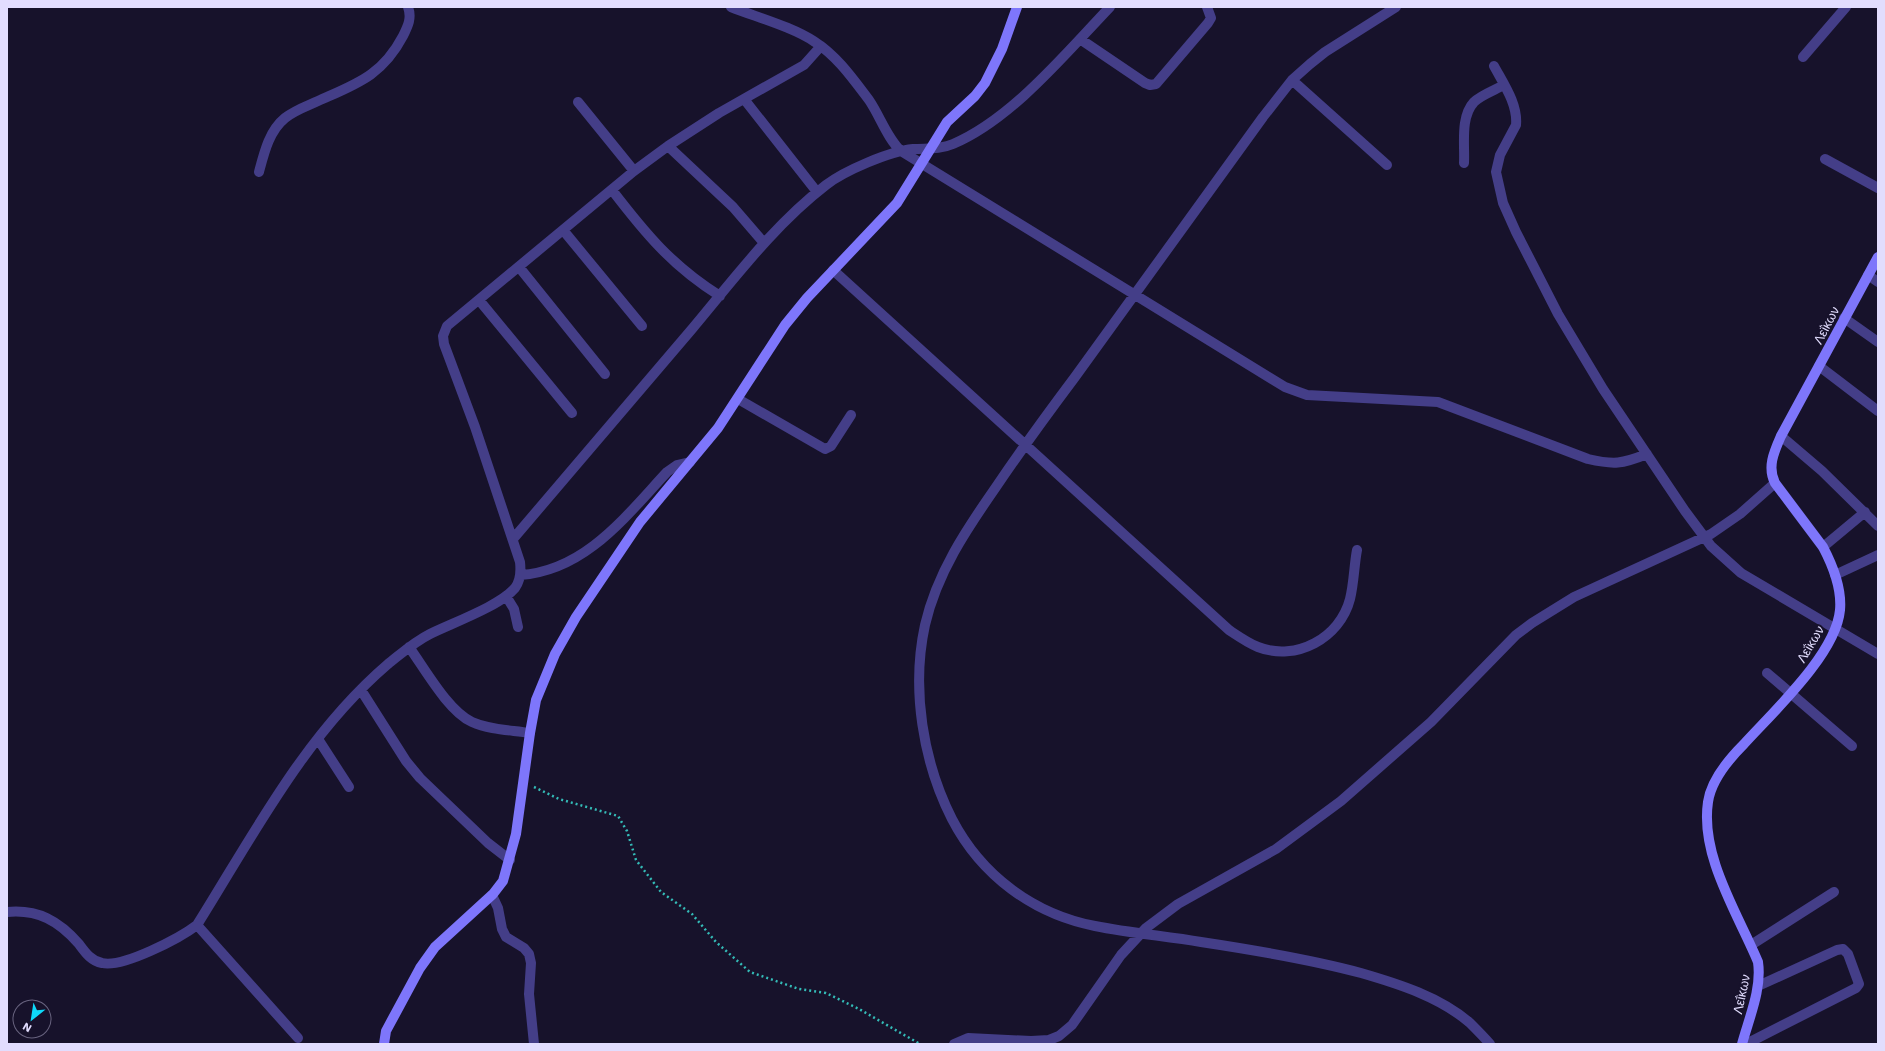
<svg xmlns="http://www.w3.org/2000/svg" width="1885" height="1051" viewBox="0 0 1885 1051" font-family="'Work Sans',sans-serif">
<rect width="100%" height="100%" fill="#17122b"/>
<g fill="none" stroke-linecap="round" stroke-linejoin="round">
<path stroke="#34bbb7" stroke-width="2.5" stroke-dasharray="2 3" stroke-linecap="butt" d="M 534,787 L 559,799 L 618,816 L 627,831 L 636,860 L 661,892 L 692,914 L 716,942 L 750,972 L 799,989 L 826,993 L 859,1009 L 920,1044"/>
<path stroke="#443e88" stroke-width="10" d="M 731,7 C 756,17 793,27 815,42 C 837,56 853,79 869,100 C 880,116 887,138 901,151 L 1285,387 L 1307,395 L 1438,402 L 1588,459 C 1614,465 1622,464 1647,454
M 1396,7 L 1325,52 L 1310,64 L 1292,80 L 1263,117 C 1200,204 1138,291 1075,377 C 1048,413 1021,450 996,487 C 966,530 937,573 925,625 C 911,689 923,762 952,819 C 981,875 1033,914 1095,926 C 1130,933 1165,936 1201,942 C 1254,950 1309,959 1361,973 C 1399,984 1440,997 1470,1023 C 1477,1030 1484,1037 1490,1044
M 1080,39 L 1145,83 L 1150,85 L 1156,84 L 1208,23 L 1211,18 L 1207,7
M 1803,57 L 1846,7
M 1494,66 C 1503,83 1518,104 1516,125 L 1500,155 L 1496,172 L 1503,203 L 1516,232 L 1558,314 L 1603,389 L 1685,511 L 1711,546 L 1741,573 L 1878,654
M 1292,80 L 1387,165
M 744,99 L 817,192
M 578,102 L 634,171
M 668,146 L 733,207 L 764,243
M 1825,159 L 1878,188
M 1464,163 C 1465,145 1460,117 1474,102 C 1481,95 1495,90 1504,85
M 259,172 C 264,153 269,131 285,118 C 295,110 307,106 318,101 C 356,84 382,76 403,36 C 408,26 412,18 408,7
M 612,190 C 645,233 672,266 720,296
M 563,230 L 642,326
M 519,267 L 605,374
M 833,270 L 1229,630 C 1238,636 1248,643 1258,647 C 1296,662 1340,638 1350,599 C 1354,583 1354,566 1357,550
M 1868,275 L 1878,282
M 479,300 L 572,413
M 1844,318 L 1878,342
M 1819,366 L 1878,411
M 738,399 L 825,449 L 831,446 L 851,415
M 1781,436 L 1822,471 L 1878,526
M 513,539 C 573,469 633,399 692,329 C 734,279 774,225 826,185 C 844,171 890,151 913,149 C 927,148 939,150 953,144 C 1012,119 1066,53 1110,7
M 1823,547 L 1865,512
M 520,575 C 585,571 626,516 667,472 L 677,465 L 690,462
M 1835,575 L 1878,555
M 506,596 L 514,609 L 518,627
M 409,647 C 425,669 448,711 472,722 C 490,730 511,730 530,733
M 1767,673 L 1852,746
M 361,690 L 406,761 L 420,778 L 488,843 L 510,860
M 318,739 L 349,787
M 492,895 L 498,908 L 502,929 L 506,937 L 524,948 L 529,954 L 531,963 L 529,994 L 534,1044
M 7,912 C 38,909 59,921 79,944 C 85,952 91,961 102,963 C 123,968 180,938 197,925 C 254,834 305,735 388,664 C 402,653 414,642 430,634 C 452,623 500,606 515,588 C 521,580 521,571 520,562 L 475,427 L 444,344 L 443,336 L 447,326 L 634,171 L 668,146 L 719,113 L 804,65 L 821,46
M 197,925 L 298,1038
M 1751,945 L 1834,892
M 954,1044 L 968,1038 L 1031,1041 L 1049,1040 L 1059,1036 L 1072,1025 L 1121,955 L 1146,928 L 1178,904 L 1276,849 L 1341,801 L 1431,722 L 1516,635 L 1532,623 L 1574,597 L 1711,534 L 1740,514 L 1775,483
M 1746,1044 L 1856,988 L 1859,984 L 1848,954 L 1843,949 L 1837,950 L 1758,986"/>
<path stroke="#7e76fb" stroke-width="10" d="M 384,1044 L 386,1031 L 420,968 L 435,947 L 493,894 L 503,881 L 516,834 L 530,733 L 536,700 L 555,654 L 576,617 L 640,522 L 718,428 L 785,325 L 807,298 L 897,203 L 947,122 L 975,96 L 985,83 L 1002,49 L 1017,7
M 1742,1044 C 1749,1018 1762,989 1758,962 C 1738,914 1700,856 1708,802 C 1711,780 1729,759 1744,744 C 1773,712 1836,654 1840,610 C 1842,588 1833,566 1823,547 L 1775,483 C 1767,467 1774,452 1781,436 L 1878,257"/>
</g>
<g text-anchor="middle" stroke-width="4" stroke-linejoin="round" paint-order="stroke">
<g font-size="13" fill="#e2ddfe" stroke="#17122b">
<text transform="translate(1826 325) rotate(-62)" y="5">Λεΐκων</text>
<text transform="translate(1810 644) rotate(-59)" y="5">Λεΐκων</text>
<text transform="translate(1741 994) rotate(-78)" y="5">Λεΐκων</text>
</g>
</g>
<rect width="1885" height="1051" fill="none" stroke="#e2ddfe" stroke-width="16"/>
<g transform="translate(32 1019) rotate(210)"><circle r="19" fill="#17122b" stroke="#68637f"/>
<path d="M0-3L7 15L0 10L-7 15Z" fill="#0ed9f9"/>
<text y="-6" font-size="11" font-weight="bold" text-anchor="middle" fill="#e2ddfe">N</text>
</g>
</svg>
